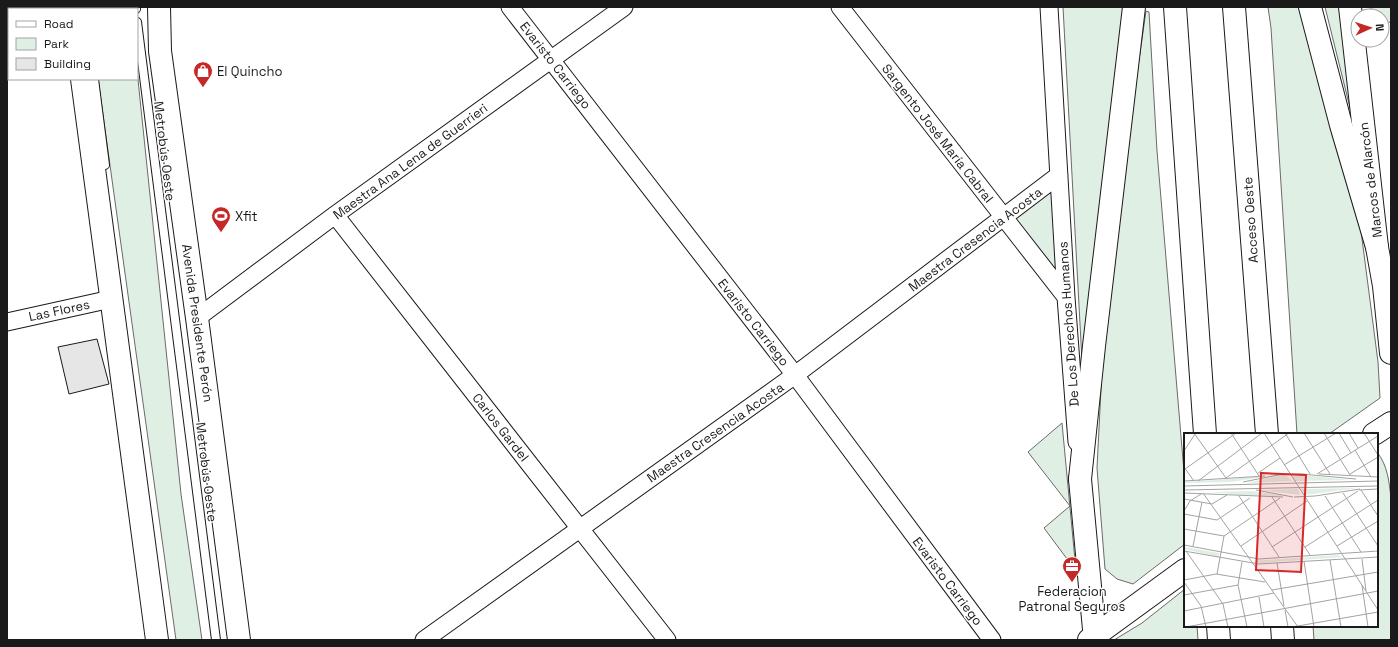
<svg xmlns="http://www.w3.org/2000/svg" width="1398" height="647" viewBox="0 0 1398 647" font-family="'Space Grotesk',sans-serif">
<rect width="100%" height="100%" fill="#fff"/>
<path fill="#e0efe3" stroke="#6a6a6a" d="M 1063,7 L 1124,7 L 1083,380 Z
M 1268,7 L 1301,7 L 1361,231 L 1378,362 L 1380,398 L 1329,434 L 1297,434 L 1271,28 Z
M 1325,7 L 1344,7 L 1356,132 Z
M 1371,7 L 1391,7 L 1391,21 L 1382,28 L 1382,16 L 1371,16 Z
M 1146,11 L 1149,12 L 1157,151 L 1185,484 L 1185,544 L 1133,584 L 1117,579 L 1105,569 L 1097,468 L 1105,310 L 1118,206 Z
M 137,70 L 181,494 L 202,640 L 176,640 L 98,79 L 137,79 Z
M 1053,185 L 1058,277 L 1012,218 Z
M 1062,423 L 1076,571 L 1044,528 L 1070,506 L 1028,452 Z
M 1377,452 C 1388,466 1389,482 1391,498 L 1391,640 L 1314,640 L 1313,626 L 1377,626 Z
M 1185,589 L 1185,626 L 1197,626 L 1198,640 L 1114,640 L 1142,623 Z"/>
<path fill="#e6e6e6" stroke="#1a1a1a" d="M 97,339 L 109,384 L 69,394 L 58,347 Z"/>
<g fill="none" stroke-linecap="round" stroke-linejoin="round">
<defs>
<path id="lane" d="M 135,7 L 136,9
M 93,9 L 93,7
M 137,22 L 216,640
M 94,79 L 105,165"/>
<path id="street" d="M 510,7 L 795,375 L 992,640
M 840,7 L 1066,297
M 1049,7 L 1066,297 L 1077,442
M 335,215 L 667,640
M 197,318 L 335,215 L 624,7
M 7,322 L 111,299
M 424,640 L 795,375 L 1059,175"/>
<path id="secondary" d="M 159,7 L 160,51 L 197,318 L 239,640
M 1350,7 L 1377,247 L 1384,286 L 1391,353
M 7,9 L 9,7
M 78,9 L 78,7
M 82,79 L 157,640
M 1374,434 L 1391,423
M 1080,479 L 1095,640
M 1089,640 L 1185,570"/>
<path id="highway" d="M 1175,7 L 1205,434
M 1234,7 L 1267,434
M 1310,7 L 1341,125 L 1377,247
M 1080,479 L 1094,346 L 1134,7
M 1218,626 L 1219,640
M 1282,626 L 1283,640"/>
</defs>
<use href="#lane" stroke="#1a1a1a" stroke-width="10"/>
<use href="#street" stroke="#1a1a1a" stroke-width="19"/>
<use href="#secondary" stroke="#1a1a1a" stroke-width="24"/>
<use href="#highway" stroke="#1a1a1a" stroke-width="24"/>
<use href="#lane" stroke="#fff" stroke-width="8"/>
<use href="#street" stroke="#fff" stroke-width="17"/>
<use href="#secondary" stroke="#fff" stroke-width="22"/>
<use href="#highway" stroke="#fff" stroke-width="22"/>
</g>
<defs>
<symbol id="shop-pin" viewBox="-11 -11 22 30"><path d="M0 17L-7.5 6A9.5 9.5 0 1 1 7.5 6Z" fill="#c62828" stroke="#fff"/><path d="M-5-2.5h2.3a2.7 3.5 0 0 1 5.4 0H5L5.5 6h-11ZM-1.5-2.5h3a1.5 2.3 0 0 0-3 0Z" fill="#fff"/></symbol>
<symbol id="stadium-pin" viewBox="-11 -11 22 30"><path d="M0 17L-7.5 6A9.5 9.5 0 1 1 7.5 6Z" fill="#c62828" stroke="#fff"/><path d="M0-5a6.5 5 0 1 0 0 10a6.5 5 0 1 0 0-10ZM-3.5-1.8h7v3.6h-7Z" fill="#fff"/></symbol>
<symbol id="office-pin" viewBox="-11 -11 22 30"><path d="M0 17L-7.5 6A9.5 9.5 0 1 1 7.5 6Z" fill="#c62828" stroke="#fff"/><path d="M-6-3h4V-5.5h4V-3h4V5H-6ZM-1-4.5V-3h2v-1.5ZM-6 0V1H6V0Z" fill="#fff"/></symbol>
</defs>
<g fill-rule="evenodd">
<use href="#shop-pin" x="192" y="60" width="22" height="30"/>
<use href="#stadium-pin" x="210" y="205" width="22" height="30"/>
<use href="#office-pin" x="1061" y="555" width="22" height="30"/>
</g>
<g text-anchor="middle" stroke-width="3" stroke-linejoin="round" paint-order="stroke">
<g font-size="13" fill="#1a1a1a" stroke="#fff">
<text transform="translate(556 65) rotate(52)" y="5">Evaristo Carriego</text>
<text transform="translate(938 133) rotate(52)" y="5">Sargento José María Cabral</text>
<text transform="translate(165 151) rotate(83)" y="5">Metrobús Oeste</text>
<text transform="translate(410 161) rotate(-36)" y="5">Maestra Ana Lena de Guerrieri</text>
<text transform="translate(1370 180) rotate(-97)" y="5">Marcos de Alarcón</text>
<text transform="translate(1250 220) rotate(-94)" y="5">Acceso Oeste</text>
<text transform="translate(975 239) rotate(-37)" y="5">Maestra Cresencia Acosta</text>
<text transform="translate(59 310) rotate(-12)" y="5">Las Flores</text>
<text transform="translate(754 322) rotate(52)" y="5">Evaristo Carriego</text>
<text transform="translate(198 323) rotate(82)" y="5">Avenida Presidente Perón</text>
<text transform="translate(1068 324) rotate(-94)" y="5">De Los Derechos Humanos</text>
<text transform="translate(501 427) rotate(52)" y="5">Carlos Gardel</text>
<text transform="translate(715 432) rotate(-35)" y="5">Maestra Cresencia Acosta</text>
<text transform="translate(207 472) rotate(83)" y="5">Metrobús Oeste</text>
<text transform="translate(948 581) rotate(53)" y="5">Evaristo Carriego</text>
</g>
<g font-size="13" fill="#1a1a1a" stroke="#fff" text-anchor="start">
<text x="217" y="76">El Quincho</text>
<text x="235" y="221">Xfit</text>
<text x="1072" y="596" text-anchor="middle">Federacion<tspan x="1072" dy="15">Patronal Seguros</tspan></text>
</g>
</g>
<g transform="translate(1184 433)">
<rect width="194" height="194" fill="#fff"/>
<path d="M 102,42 L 109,48 L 62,50 L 93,43 ZM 119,42 L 165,47 L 111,48 L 108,43 ZM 86,43 L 47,49 L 0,50 L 0,49 ZM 174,55 L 121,62 L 117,56 ZM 114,56 L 116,62 L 77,57 ZM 67,58 L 102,63 L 56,62 L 27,59 ZM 0,114 L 35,120 L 35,124 L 0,116 ZM 154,122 L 158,124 L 77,130 L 68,128 Z" fill="#e0efe3"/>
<path fill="none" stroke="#a3a3a3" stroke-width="1" d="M 10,0 L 42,45 L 105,0M 47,0 L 75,43M 80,0 L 194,177M 101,0 L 126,41M 120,0 L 146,41M 140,0 L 166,42M 155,0 L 167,20M 165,0 L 174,15M 180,0 L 194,22M 171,17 L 187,44M 0,18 L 11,1M 100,32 L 152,0M 0,34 L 10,48M 1,36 L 52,0M 74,40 L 96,25M 117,41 L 172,46M 133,41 L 194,3M 135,41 L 194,44M 166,41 L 194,24M 93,42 L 117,41M 0,48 L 81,43M 14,48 L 78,0M 59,49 L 94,42M 0,53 L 194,48M 0,57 L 194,53M 72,57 L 109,64M 175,57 L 194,56M 177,57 L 194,83M 0,60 L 99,64M 19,60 L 114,194M 159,60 L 194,113M 55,63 L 95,124M 131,63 L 176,56M 141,63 L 177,119M 88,64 L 126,122M 110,64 L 131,63M 0,66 L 28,71 L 43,62M 0,78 L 6,68 L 17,61M 0,81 L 33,87 L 66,65M 0,96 L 40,103M 0,112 L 75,126 L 194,118M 9,113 L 18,69M 57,113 L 123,68M 153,113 L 194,88M 88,114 L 174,58M 121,114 L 194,67M 0,118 L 75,131 L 194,124M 2,118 L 39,171 L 44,194M 178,126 L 182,158M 146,127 L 157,194M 120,128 L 130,194M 58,129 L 54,152 L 63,194M 93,130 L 100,173M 33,141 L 40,103 L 96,65M 0,147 L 32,141 L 81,149M 0,149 L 17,173 L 22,194M 178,152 L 184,194M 88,157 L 194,139M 0,162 L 54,152M 75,164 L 80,194M 101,177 L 104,194M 0,178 L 90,160M 2,194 L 194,158M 108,194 L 194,179"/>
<path fill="#d62828" fill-opacity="0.15" stroke="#d62828" stroke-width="2" d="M 77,40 L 122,42 L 117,139 L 72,137 Z"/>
<rect width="194" height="194" fill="none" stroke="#1a1a1a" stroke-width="2"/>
</g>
<rect width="1398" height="647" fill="none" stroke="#1a1a1a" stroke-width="16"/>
<rect x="8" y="8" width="130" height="72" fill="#ffffff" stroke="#a3a3a3"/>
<rect x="16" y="21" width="20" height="6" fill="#ffffff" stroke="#a3a3a3"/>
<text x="44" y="28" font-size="12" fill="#1a1a1a">Road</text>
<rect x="16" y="38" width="20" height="12" fill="#e0efe3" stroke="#a3a3a3"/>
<text x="44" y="48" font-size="12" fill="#1a1a1a">Park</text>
<rect x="16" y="58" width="20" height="12" fill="#e6e6e6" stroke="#a3a3a3"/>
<text x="44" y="68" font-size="12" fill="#1a1a1a">Building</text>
<g transform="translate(1370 28) rotate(87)"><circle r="19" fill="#ffffff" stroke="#a3a3a3"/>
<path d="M0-3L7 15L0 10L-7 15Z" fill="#c62828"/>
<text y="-6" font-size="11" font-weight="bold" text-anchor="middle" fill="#1a1a1a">N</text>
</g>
</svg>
